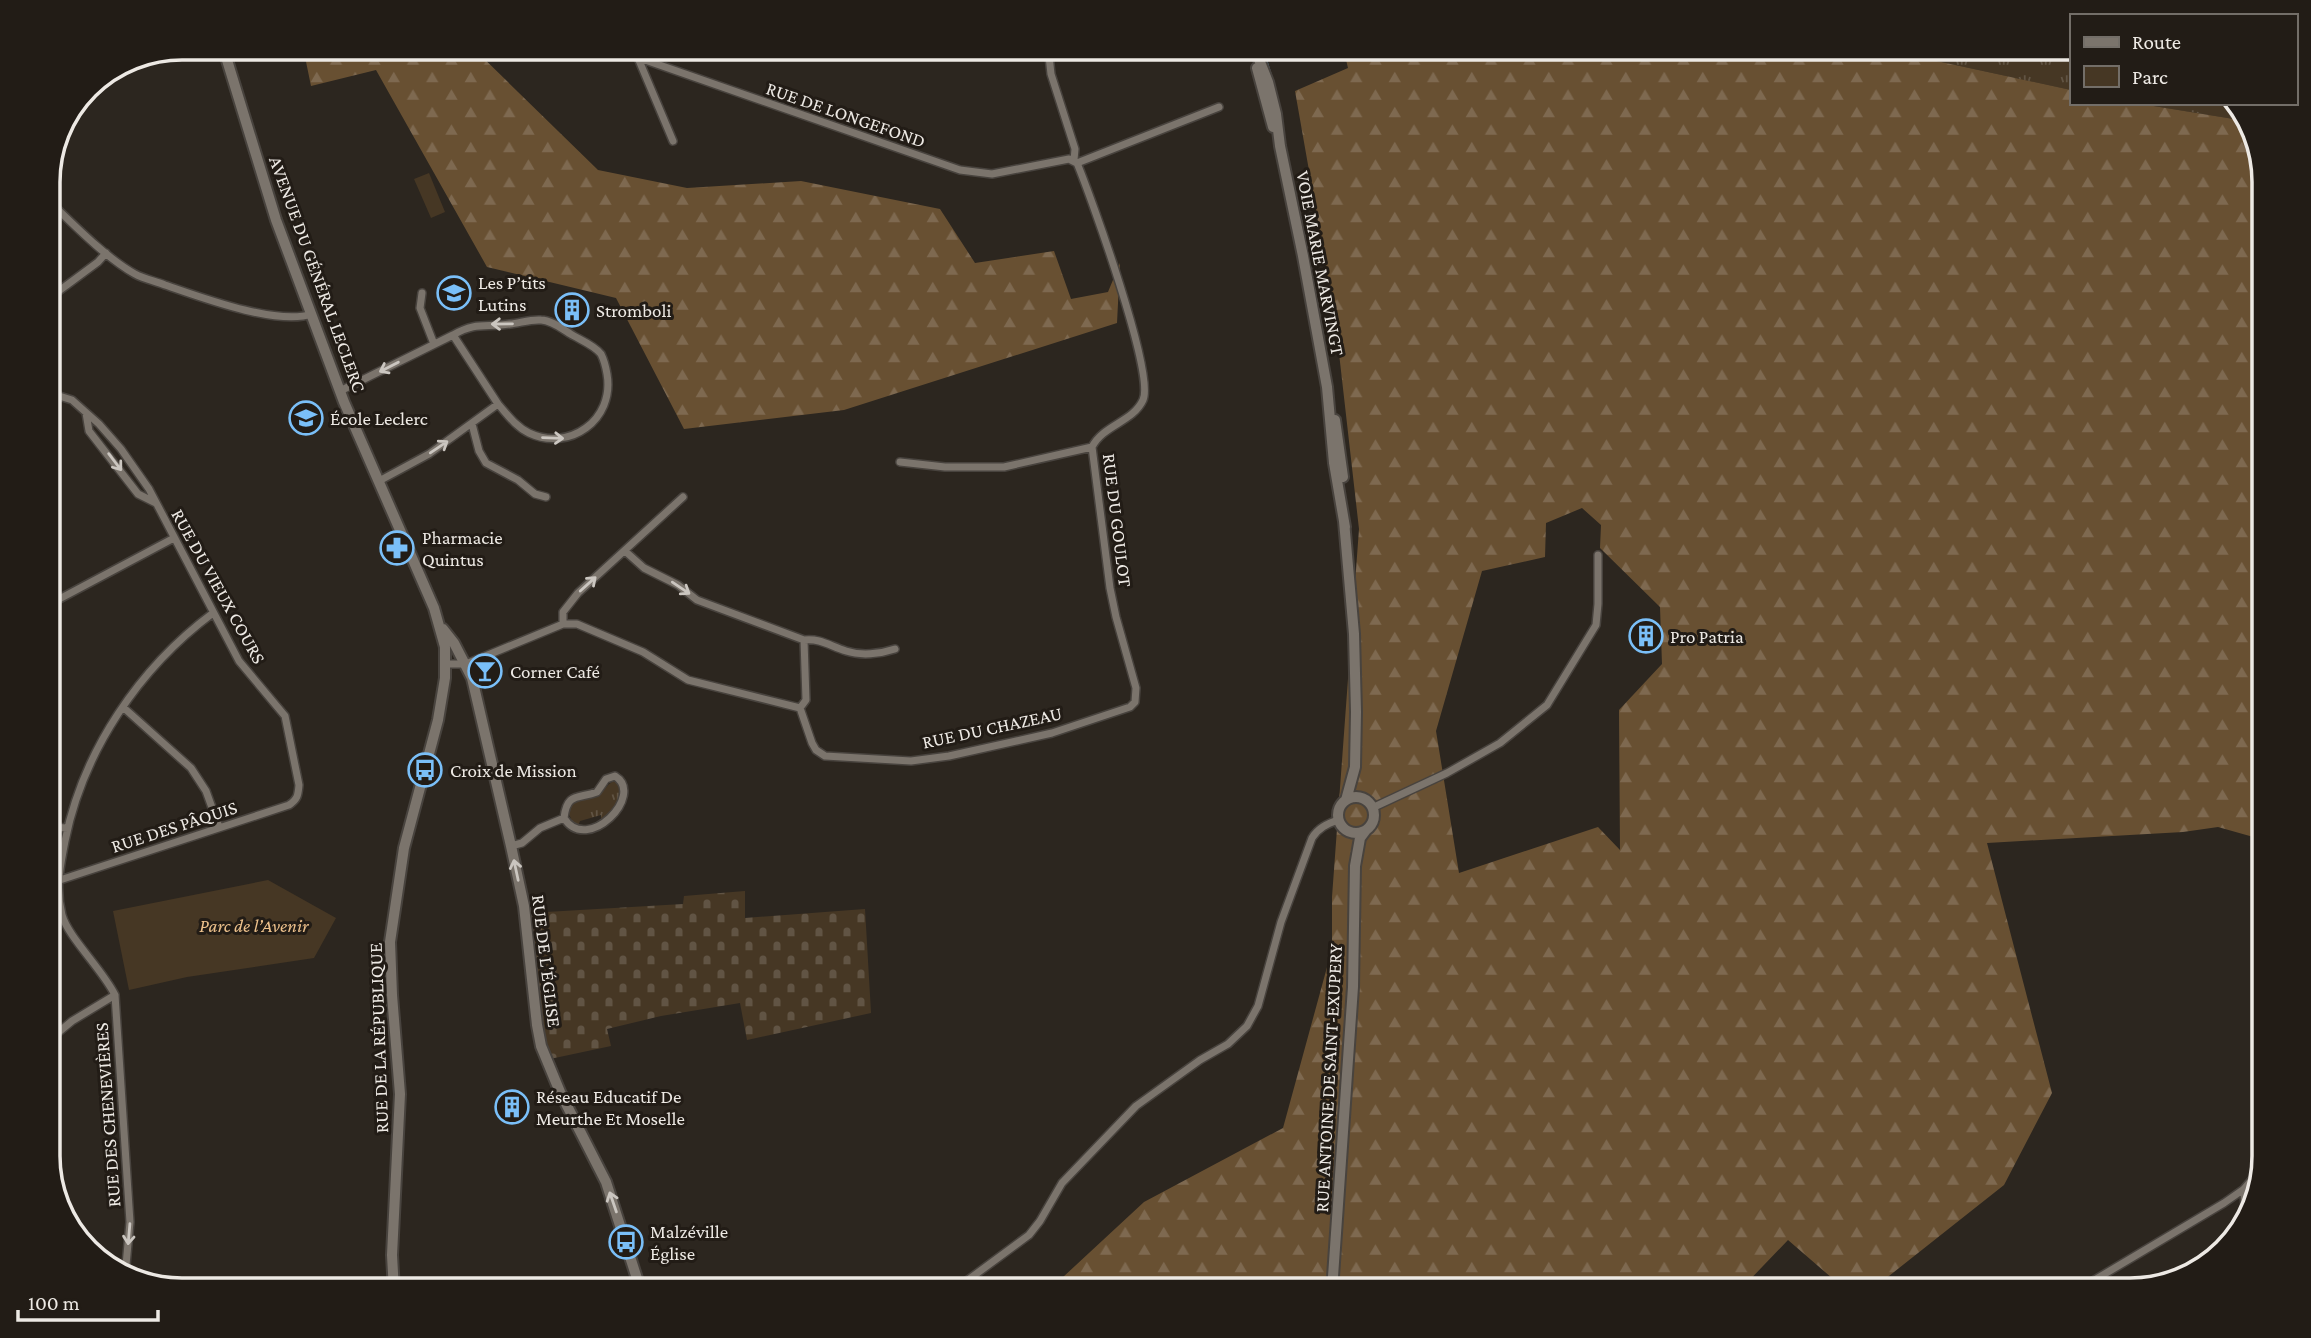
<svg xmlns="http://www.w3.org/2000/svg" width="2311" height="1338" viewBox="0 0 2311 1338" font-family="'Crimson Pro',serif">
<defs>
<pattern id="grass-tufts" width="24" height="20" patternUnits="userSpaceOnUse" patternTransform="scale(1.75)"><rect width="24" height="20" fill="#463724"/><path d="M3 7l-1-3M5 7V3M7 7l1-3M15 17l-1-3M17 17v-4M19 17l1-3" fill="none" stroke="#615444"/></pattern>
<pattern id="forest-firs" width="22" height="20" patternUnits="userSpaceOnUse" patternTransform="scale(1.75)"><rect width="22" height="20" fill="#685032"/><path d="M5 1l3.5 6h-7zM16 11l3.5 6h-7z" fill="#7e6950"/></pattern>
<pattern id="cemetery-stones" width="16" height="16" patternUnits="userSpaceOnUse" patternTransform="scale(1.75)"><rect width="16" height="16" fill="#463724"/><path d="M2 7V4a2 2 0 0 1 4 0v3zM10 15v-3a2 2 0 0 1 4 0v3z" fill="#615444"/></pattern>
</defs>
<rect width="100%" height="100%" fill="#2c261f"/>
<path fill="url(#grass-tufts)" d="M 1926,47 L 2071,47 L 2071,90 L 1932,60 Z
M 2135,103 L 2237,103 L 2241,107 L 2246,121 Z
M 614,781 L 618,783 C 624,799 614,812 601,821 L 601,815 L 580,821 L 578,826 L 573,823 L 568,812 C 574,792 582,801 596,796 C 605,793 605,785 614,781 Z"/>
<path fill="url(#forest-firs)" fill-rule="evenodd" d="M 303,47 L 472,47 L 598,170 L 687,188 L 801,181 L 940,209 L 975,263 L 1054,251 L 1071,299 L 1108,292 L 1120,263 L 1117,323 L 844,410 L 684,429 L 616,298 L 487,267 L 376,70 L 311,86 Z
M 1343,47 L 1926,47 L 1932,60 L 2071,90 L 2071,103 L 2135,103 L 2246,121 L 2263,173 L 2264,840 L 2218,827 L 2183,832 L 1987,843 L 2052,1093 L 2004,1185 L 1870,1291 L 1847,1291 L 1788,1240 L 1739,1291 L 1048,1291 L 1144,1202 L 1283,1128 L 1332,949 L 1332,897 L 1359,529 L 1335,318 L 1295,91 L 1348,68 ZM 1582,508 L 1601,525 L 1600,548 L 1660,607 L 1662,664 L 1619,710 L 1620,850 L 1598,827 L 1459,873 L 1436,731 L 1482,571 L 1545,557 L 1546,523 Z"/>
<path fill="url(#cemetery-stones)" d="M 745,891 L 745,918 L 865,909 L 871,1013 L 747,1040 L 740,1003 L 661,1016 L 607,1029 L 611,1046 L 550,1059 L 542,1026 L 529,913 L 683,904 L 684,896 Z"/>
<path fill="#463724" d="M 429,173 L 445,212 L 431,218 L 414,179 Z
M 268,880 L 336,918 L 314,958 L 187,977 L 129,990 L 113,911 Z"/>
<g fill="none" stroke-linecap="round" stroke-linejoin="round">
<path stroke="#4d6c86" stroke-width="2.5" d="M 1262,47 L 1271,76"/>
<defs>
<path id="street" d="M 608,47 L 960,170 L 992,174 L 1069,159 L 1077,163
M 1048,47 L 1051,74 L 1075,149 L 1074,160
M 638,58 L 673,141
M 1077,163 L 1219,107
M 48,200 C 72,223 106,258 135,274 C 144,279 155,281 165,285 C 200,297 277,326 312,314
M 422,293 L 420,308 L 434,344
M 48,299 L 98,262 L 106,253
M 453,335 C 477,321 486,328 510,324 C 520,323 531,319 541,320 C 552,320 565,331 574,336 C 583,341 595,346 601,354 C 604,360 606,368 607,374 C 615,420 569,452 529,433 C 516,427 507,414 498,404
M 48,382 L 56,395
M 340,391 L 453,335 L 498,404 L 429,454 L 379,481
M 86,413 L 89,431 L 138,494 L 156,503
M 472,424 L 479,451 L 486,463 L 518,480 L 535,494 L 546,497
M 900,462 L 945,467 L 1004,467 L 1092,447
M 625,551 L 644,568 L 678,585 L 697,600 L 804,640 C 820,638 830,646 846,651 C 861,656 880,654 895,649
M 54,601 L 49,582 L 50,409 L 56,395
M 48,605 L 174,538
M 563,624 L 563,612 L 578,593 L 683,497
M 446,664 L 466,664 L 563,624 L 577,624 L 643,652 L 688,680 L 800,708 L 812,743 L 816,750 L 825,756 L 911,761 L 949,756 L 1052,733 L 1130,707 L 1135,702 L 1136,688 L 1116,617 L 1110,588 L 1092,447 C 1103,425 1133,422 1143,400 C 1155,374 1091,197 1077,163
M 124,708 L 191,768 L 206,791 L 219,827
M 800,708 L 806,700 L 804,640
M 615,776 C 646,795 587,855 564,818 C 567,792 578,799 597,792 L 606,779 Z
M 1372,808 L 1447,773 L 1500,743 L 1547,705 L 1596,625 L 1598,604 L 1598,555
M 48,827 L 68,828
M 511,846 L 522,843 L 540,828 L 564,818
M 48,882 L 57,881 L 289,805 C 298,799 298,795 299,785 L 285,716 L 239,661 L 149,489 L 121,449 L 99,424 L 72,400 L 56,395
M 48,1041 L 72,1021 L 115,995
M 2241,1229 L 2245,1210 L 2244,1189
M 125,1276 L 130,1222 L 115,995 C 103,970 68,937 62,915 C 55,887 60,868 65,841 C 83,751 139,668 213,613
M 953,1291 L 1029,1235 L 1040,1221 L 1062,1183 L 1136,1106 L 1200,1060 L 1228,1044 L 1247,1026 L 1258,1006 L 1281,922 L 1312,838 C 1318,828 1327,824 1338,820
M 2076,1291 L 2224,1203 L 2244,1189 L 2260,1170"/>
<path id="secondary" d="M 223,47 L 276,220 L 344,402 L 434,608 L 445,647 L 445,678 L 438,720 L 404,848 L 390,942 L 392,995 L 400,1094 L 392,1255 L 394,1291
M 1254,47 L 1268,82 L 1276,114 L 1280,146 L 1303,256 L 1327,387 L 1334,463 L 1345,527
M 1257,68 L 1273,127
M 1335,420 L 1343,477
M 1344,521 L 1354,634 L 1356,712 L 1355,767 L 1346,800
M 443,629 L 454,643 L 472,678 L 511,846 L 524,906 L 537,1025 L 541,1046 L 560,1092 L 606,1182 L 641,1291
M1338 815a18 18 0 1 1 36 0a18 18 0 1 1-36 0Z
M 1332,1291 L 1353,987 L 1355,866 L 1360,838 L 1366,830"/>
</defs>
<use href="#street" stroke="#48433e" stroke-width="10"/>
<use href="#secondary" stroke="#48433e" stroke-width="14"/>
<use href="#street" stroke="#7b746c" stroke-width="7"/>
<use href="#secondary" stroke="#7b746c" stroke-width="10"/>
</g>
<defs><path id="oneway-shaft" d="M-6 0H5M1.5-3L5.5 0L1.5 3" fill="none" stroke-width="1.6" stroke-linecap="round" stroke-linejoin="round" transform="scale(1.75)"/></defs>
<g stroke="#cbc6c0">
<use href="#oneway-shaft" transform="translate(502 324) rotate(179)"/>
<use href="#oneway-shaft" transform="translate(389 367) rotate(153)"/>
<use href="#oneway-shaft" transform="translate(553 438) rotate(2)"/>
<use href="#oneway-shaft" transform="translate(439 447) rotate(-34)"/>
<use href="#oneway-shaft" transform="translate(115 462) rotate(53)"/>
<use href="#oneway-shaft" transform="translate(588 584) rotate(-42)"/>
<use href="#oneway-shaft" transform="translate(681 588) rotate(34)"/>
<use href="#oneway-shaft" transform="translate(516 870) rotate(-102)"/>
<use href="#oneway-shaft" transform="translate(613 1202) rotate(-109)"/>
<use href="#oneway-shaft" transform="translate(129 1234) rotate(95)"/>
</g>
<defs>
<symbol id="school-ring" viewBox="-11 -11 22 22"><circle r="9.5" fill="#221c16" stroke="#7abff8" stroke-width="1.5"/><path d="M0-5L7-2L0 1L-7-2ZM-4 1L0 2.5L4 1V4Q0 6-4 4Z" fill="#7abff8"/></symbol>
<symbol id="building-ring" viewBox="-11 -11 22 22"><circle r="9.5" fill="#221c16" stroke="#7abff8" stroke-width="1.5"/><path d="M-4-6H4V6H1V3H-1V6H-4ZM-2.5-4.3h1.7v1.8h-1.7ZM.8-4.3h1.7v1.8H.8ZM-2.5-1h1.7V.8h-1.7ZM.8-1h1.7V.8H.8Z" fill="#7abff8"/></symbol>
<symbol id="pharmacy-ring" viewBox="-11 -11 22 22"><circle r="9.5" fill="#221c16" stroke="#7abff8" stroke-width="1.5"/><path d="M-2-6h4v4h4v4h-4v4h-4v-4h-4v-4h4Z" fill="#7abff8"/></symbol>
<symbol id="bar-ring" viewBox="-11 -11 22 22"><circle r="9.5" fill="#221c16" stroke="#7abff8" stroke-width="1.5"/><path d="M-6-5H6L.8 .8V4.5H3.5V6h-7V4.5H-.8V.8Z" fill="#7abff8"/></symbol>
<symbol id="bus-ring" viewBox="-11 -11 22 22"><circle r="9.5" fill="#221c16" stroke="#7abff8" stroke-width="1.5"/><path d="M-5-6H5V4H4V6H2V4H-2V6H-4V4H-5ZM-3.5-4V0h7V-4ZM-3.5 1.2v1.5H-2V1.2ZM2 1.2v1.5H3.5V1.2Z" fill="#7abff8"/></symbol>
</defs>
<g fill-rule="evenodd">
<use href="#school-ring" x="435" y="274" width="38" height="38"/>
<use href="#building-ring" x="553" y="291" width="38" height="38"/>
<use href="#school-ring" x="287" y="399" width="38" height="38"/>
<use href="#pharmacy-ring" x="378" y="529" width="38" height="38"/>
<use href="#building-ring" x="1627" y="617" width="38" height="38"/>
<use href="#bar-ring" x="466" y="652" width="38" height="38"/>
<use href="#bus-ring" x="406" y="751" width="38" height="38"/>
<use href="#building-ring" x="493" y="1088" width="38" height="38"/>
<use href="#bus-ring" x="607" y="1223" width="38" height="38"/>
</g>
<g text-anchor="middle" stroke-width="6" stroke-linejoin="round" paint-order="stroke">
<g font-size="19" fill="#ede9e4" stroke="#221c16">
<text transform="translate(846 114) rotate(19)" y="7">RUE DE LONGEFOND</text>
<text transform="translate(1321 263) rotate(79)" y="7">VOIE MARIE MARVINGT</text>
<text transform="translate(318 274) rotate(70)" y="7">AVENUE DU GÉNÉRAL LECLERC</text>
<text transform="translate(1118 520) rotate(83)" y="7">RUE DU GOULOT</text>
<text transform="translate(219 586) rotate(61)" y="7">RUE DU VIEUX COURS</text>
<text transform="translate(992 727) rotate(-12)" y="7">RUE DU CHAZEAU</text>
<text transform="translate(174 826) rotate(-18)" y="7">RUE DES PÂQUIS</text>
<text transform="translate(547 961) rotate(83)" y="7">RUE DE L'ÉGLISE</text>
<text transform="translate(378 1038) rotate(-92)" y="7">RUE DE LA RÉPUBLIQUE</text>
<text transform="translate(1328 1078) rotate(-87)" y="7">RUE ANTOINE DE SAINT-EXUPERY</text>
<text transform="translate(107 1115) rotate(-94)" y="7">RUE DES CHENEVIÈRES</text>
</g>
<g font-size="19" fill="#ede9e4" stroke="#221c16" text-anchor="start">
<text x="478" y="289">Les P’tits<tspan x="478" dy="22">Lutins</tspan></text>
<text x="596" y="317">Stromboli</text>
<text x="330" y="425">École Leclerc</text>
<text x="422" y="544">Pharmacie<tspan x="422" dy="22">Quintus</tspan></text>
<text x="1670" y="643">Pro Patria</text>
<text x="510" y="678">Corner Café</text>
<text x="450" y="777">Croix de Mission</text>
<text x="536" y="1103">Réseau Educatif De<tspan x="536" dy="22">Meurthe Et Moselle</tspan></text>
<text x="650" y="1238">Malzéville<tspan x="650" dy="22">Église</tspan></text>
</g>
<g font-size="19" font-style="italic" fill="#edc18c" stroke="#221c16">
<text x="254" y="932">Parc de l’Avenir</text>
</g>
</g>
<path d="M0 0H2311V1338H0ZM182 60H2130A122 122 0 0 1 2252 182V1156A122 122 0 0 1 2130 1278H182A122 122 0 0 1 60 1156V182A122 122 0 0 1 182 60Z" fill="#221c16" fill-rule="evenodd"/>
<path fill="none" stroke="#ede9e4" stroke-width="3.5" d="M182 60H2130A122 122 0 0 1 2252 182V1156A122 122 0 0 1 2130 1278H182A122 122 0 0 1 60 1156V182A122 122 0 0 1 182 60Z"/>
<rect x="2070" y="14" width="228" height="91" fill="#221c16" stroke="#736e68" stroke-width="2"/>
<rect x="2084" y="37" width="35" height="10" fill="#7b746c" stroke="#736e68" stroke-width="2"/>
<text x="2132" y="49" font-size="21" fill="#ede9e4">Route</text>
<rect x="2084" y="66" width="35" height="21" fill="#463724" stroke="#736e68" stroke-width="2"/>
<text x="2132" y="84" font-size="21" fill="#ede9e4">Parc</text>
<path d="M18 1310v10h140v-10" fill="none" stroke="#ede9e4" stroke-width="3.5"/>
<text x="28" y="1310" font-size="21" fill="#ede9e4" stroke="#221c16" stroke-width="5" paint-order="stroke">100 m</text>
</svg>
